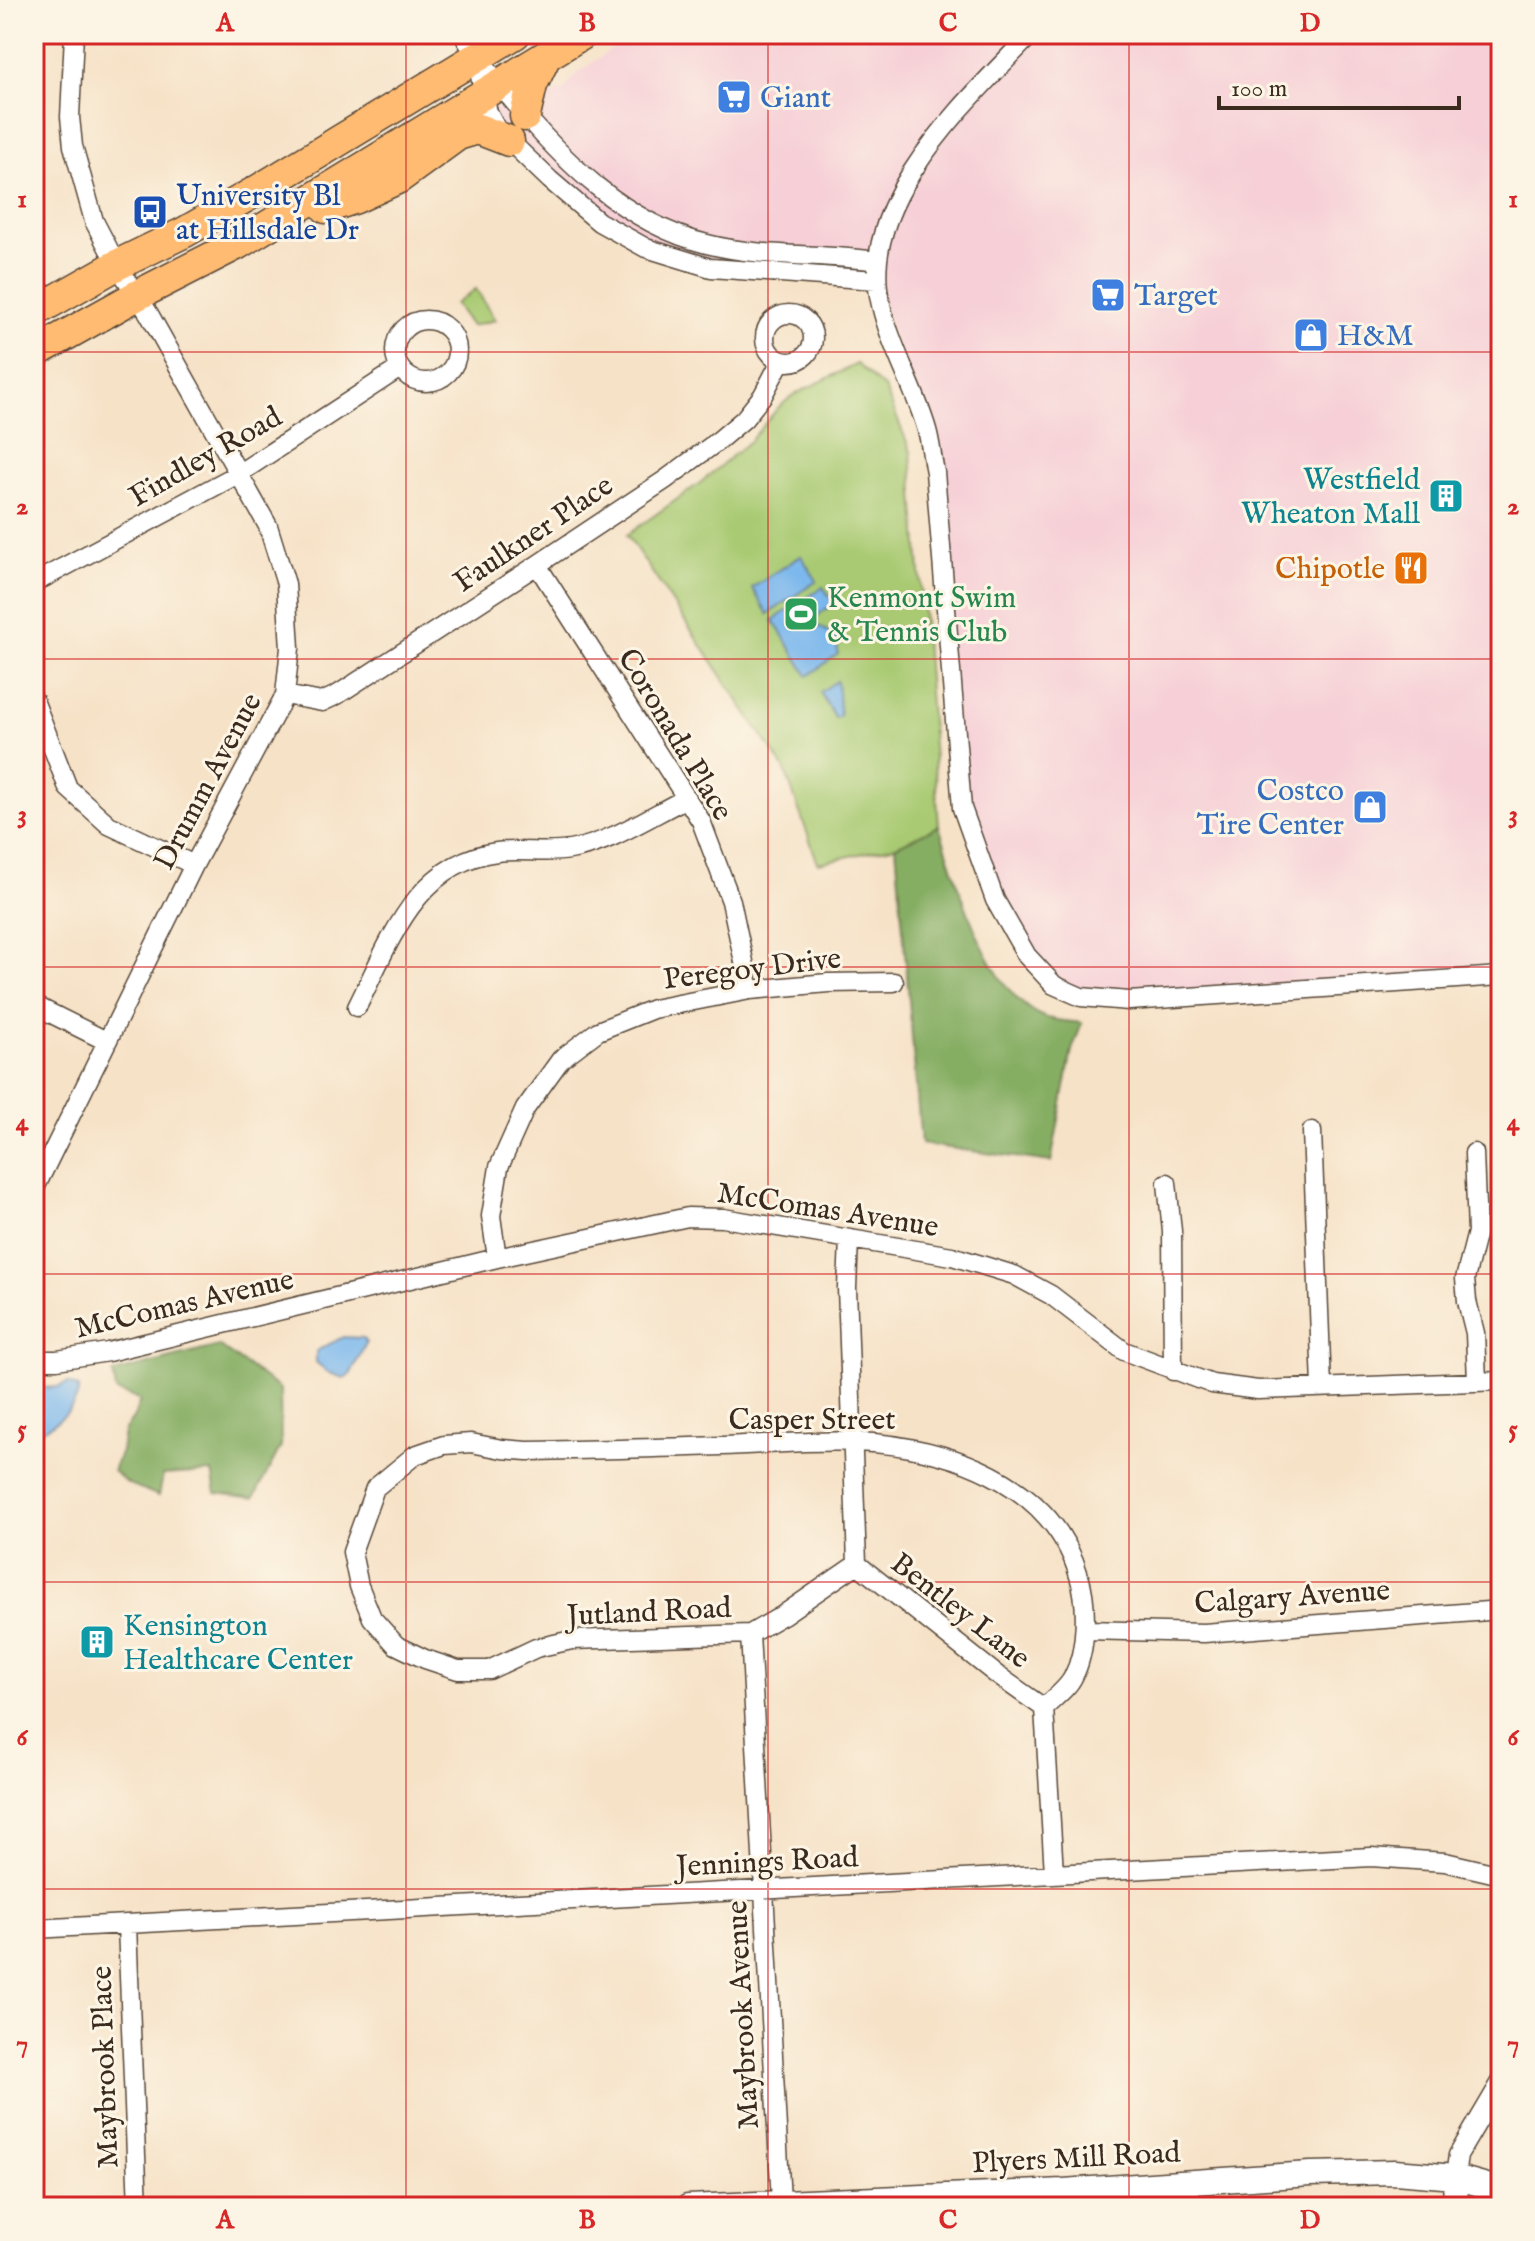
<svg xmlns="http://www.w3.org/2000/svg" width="1535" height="2241" viewBox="0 0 1535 2241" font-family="'IM FELL English',serif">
<rect width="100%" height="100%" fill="#fcf5e5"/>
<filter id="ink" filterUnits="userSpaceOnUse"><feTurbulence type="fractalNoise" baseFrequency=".0125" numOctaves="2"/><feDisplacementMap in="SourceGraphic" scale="16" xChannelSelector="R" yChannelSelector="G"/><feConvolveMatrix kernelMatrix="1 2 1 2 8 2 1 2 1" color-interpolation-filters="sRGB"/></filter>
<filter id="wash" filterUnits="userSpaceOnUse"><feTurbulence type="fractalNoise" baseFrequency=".006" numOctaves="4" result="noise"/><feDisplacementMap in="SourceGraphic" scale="32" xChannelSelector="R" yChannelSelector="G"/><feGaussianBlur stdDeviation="1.8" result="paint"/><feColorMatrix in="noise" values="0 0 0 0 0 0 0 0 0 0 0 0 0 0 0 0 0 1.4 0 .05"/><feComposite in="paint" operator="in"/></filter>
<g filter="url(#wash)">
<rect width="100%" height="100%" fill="#f6e2c7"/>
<path fill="#f6cfd7" d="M 632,34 L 1501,34 L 1501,976 L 1081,997 L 1027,956 L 962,808 L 935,472 L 876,280 L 711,268 L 599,222 L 488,113 L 520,93 L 542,97 L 564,90 L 577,74 Z"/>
<path fill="#a9ca72" stroke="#727a48" stroke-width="2" d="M 476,289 L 495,320 L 471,326 L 455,304 Z
M 857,364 L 885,389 L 911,452 L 939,826 L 896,846 L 818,863 L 784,768 L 627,535 L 700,483 L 751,440 L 777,409 L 793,395 Z"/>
<path fill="#86ae64" stroke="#606c41" stroke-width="2" d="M 939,826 C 957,880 983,981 1034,1012 C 1049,1021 1065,1021 1082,1023 L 1072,1050 L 1051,1162 L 921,1144 L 896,846 Z
M 219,1346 L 280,1389 L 281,1446 L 254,1498 L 216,1493 L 212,1472 L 163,1475 L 159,1496 L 127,1483 L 113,1471 L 121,1451 L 124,1431 L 134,1417 L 140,1400 L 116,1391 L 113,1373 Z"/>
<path fill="#7ab7ed" stroke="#5a7086" stroke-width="2" d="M 801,556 L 817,581 L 768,614 L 752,588 Z
M 823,587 L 835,604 C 827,609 813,614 817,625 L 837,637 L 838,654 L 808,676 L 773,620 Z
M 837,681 L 840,716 L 835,718 L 820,692 Z
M 343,1337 L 363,1338 L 366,1343 L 350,1375 L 343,1378 L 327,1372 L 316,1362 L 316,1351 Z
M 68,1383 L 79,1388 C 76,1413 54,1424 34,1435 L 34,1388 L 58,1387 Z"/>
</g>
<g filter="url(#ink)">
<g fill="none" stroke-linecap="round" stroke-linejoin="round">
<defs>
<path id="minor" d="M 463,34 C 476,58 493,76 510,97 C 562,160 625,224 707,244 C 761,258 821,253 877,261
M 1031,34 C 968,101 855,202 881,305 C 891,348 915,388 927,430 C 931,444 932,459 935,472 L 962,808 L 995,900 L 1027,956 L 1054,985 L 1081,997 L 1129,1001 L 1501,976
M 476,57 L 488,113 L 496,128 L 550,180 L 599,222 L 646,248 L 711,268 L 876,280
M765 338a24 24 0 1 1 48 0a24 24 0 1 1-48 0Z
M395 351a31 31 0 1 1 62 0a31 31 0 1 1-62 0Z
M 537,565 L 701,821 L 731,901 L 750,990
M 34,583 L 238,474 L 400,368
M 285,695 L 322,702 L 337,695 L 537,565 L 665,480 L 718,441 L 744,419 L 763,395 L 781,361
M 34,700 L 68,788 L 109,825 L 194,865
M 34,1005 L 106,1041
M 357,1007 C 389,944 416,862 497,852 C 521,849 546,854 570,850 C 611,843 650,816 687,798
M 1312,1131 L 1322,1387
M 1474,1153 L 1477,1232 L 1465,1279 L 1467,1301 L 1475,1333 L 1477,1381
M 1167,1183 L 1172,1231 L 1173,1371
M 34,1190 L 194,865 L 285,695 L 290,648 L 286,584 L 268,526 L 149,314 L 117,265 L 94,221 L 73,146 L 70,117 L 74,34
M 849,1239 L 847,1288 L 857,1564
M 497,1258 L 491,1216 L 499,1167 L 525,1109 L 561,1059 L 598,1031 L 653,1009 L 750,990 L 828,983 L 894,982
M 34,1360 L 57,1360 L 108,1352 L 497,1258 L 688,1217 L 723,1218 L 952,1256 L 1014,1275 L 1051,1295 L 1124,1351 L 1212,1384 L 1258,1390 L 1501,1381
M 857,1564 L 783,1615 L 750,1634 L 572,1640 L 536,1648 L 489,1670 L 458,1670 L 425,1659 L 396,1645 L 372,1618 L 359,1586 L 352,1552 L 375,1488 L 415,1455 L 444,1445 L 471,1443 L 502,1449 L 527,1451 C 592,1450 657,1448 722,1446 C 783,1444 849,1436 910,1448 C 984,1462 1057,1499 1079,1576 C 1088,1604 1087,1651 1073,1677 C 1068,1688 1053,1699 1044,1708
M 857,1564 L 997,1675 L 1044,1708 L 1054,1873
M 1086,1630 L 1204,1633 L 1501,1610
M 750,1634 L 781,2202
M 127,1925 L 138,2207
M 34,1929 L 1371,1857 L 1445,1862 L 1501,1875
M 1455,2177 L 1458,2155 L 1501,2082"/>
<path id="tertiary" d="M 1455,2177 L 1456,2207
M 688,2207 L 1063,2191 L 1310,2174 L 1395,2172 L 1455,2177 L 1501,2190"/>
<path id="primary" d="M 525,116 L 532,85 L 545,58
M 326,208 L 356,198 L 399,178 L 458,135 L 478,129 L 509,141
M 34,312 L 117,265 L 185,232 L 258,190 L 515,34
M 34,353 L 136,296 L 238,244 L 582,34"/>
</defs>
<use href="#minor" stroke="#574637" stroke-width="21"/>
<use href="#tertiary" stroke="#574637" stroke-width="27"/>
<use href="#primary" stroke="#574637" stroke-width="33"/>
<use href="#minor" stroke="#fff" stroke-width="18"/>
<use href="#tertiary" stroke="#fff" stroke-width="24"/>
<use href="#primary" stroke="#ffbb71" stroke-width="30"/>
</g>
</g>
<path fill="none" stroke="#d62828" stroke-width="2" stroke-opacity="0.55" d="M 406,34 L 406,2207M 768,34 L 768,2207M 1129,34 L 1129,2207M 34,352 L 1501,352M 34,659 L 1501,659M 34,967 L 1501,967M 34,1274 L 1501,1274M 34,1582 L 1501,1582M 34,1889 L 1501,1889"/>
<defs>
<symbol id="supermarket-square" viewBox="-11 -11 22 22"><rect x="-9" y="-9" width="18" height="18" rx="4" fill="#3f7fe0" stroke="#fcf5e5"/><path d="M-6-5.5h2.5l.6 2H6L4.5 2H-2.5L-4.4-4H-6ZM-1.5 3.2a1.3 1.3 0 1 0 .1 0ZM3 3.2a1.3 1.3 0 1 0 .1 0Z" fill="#fff"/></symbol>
<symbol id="bus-square" viewBox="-11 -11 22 22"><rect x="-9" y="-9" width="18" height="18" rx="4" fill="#1a4fb4" stroke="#fcf5e5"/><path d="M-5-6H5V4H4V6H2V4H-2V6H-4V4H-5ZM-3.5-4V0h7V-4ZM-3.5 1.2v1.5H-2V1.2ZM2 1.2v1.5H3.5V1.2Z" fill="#fff"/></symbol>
<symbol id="shop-square" viewBox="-11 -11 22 22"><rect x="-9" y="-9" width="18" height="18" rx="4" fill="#3f7fe0" stroke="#fcf5e5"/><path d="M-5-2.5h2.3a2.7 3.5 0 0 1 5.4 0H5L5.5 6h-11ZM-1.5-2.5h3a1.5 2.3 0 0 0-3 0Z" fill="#fff"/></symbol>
<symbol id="building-square" viewBox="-11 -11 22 22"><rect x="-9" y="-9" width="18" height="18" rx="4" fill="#0f9aa8" stroke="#fcf5e5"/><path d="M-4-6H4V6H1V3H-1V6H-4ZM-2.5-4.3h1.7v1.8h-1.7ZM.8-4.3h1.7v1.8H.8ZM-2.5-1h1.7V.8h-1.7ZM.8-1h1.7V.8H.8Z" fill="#fff"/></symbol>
<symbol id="restaurant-square" viewBox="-11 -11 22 22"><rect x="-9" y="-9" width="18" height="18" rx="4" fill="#e8710a" stroke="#fcf5e5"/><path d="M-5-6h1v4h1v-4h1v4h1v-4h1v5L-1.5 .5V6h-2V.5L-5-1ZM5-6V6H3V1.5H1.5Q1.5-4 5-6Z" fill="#fff"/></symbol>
<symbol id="stadium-square" viewBox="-11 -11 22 22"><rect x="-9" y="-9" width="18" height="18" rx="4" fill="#2e9e5b" stroke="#fcf5e5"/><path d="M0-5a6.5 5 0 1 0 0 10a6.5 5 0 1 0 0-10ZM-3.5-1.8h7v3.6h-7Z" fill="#fff"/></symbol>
</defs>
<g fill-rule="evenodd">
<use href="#supermarket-square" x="714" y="77" width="40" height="40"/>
<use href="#bus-square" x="130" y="192" width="40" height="40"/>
<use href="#supermarket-square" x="1088" y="275" width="40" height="40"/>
<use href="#shop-square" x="1291" y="315" width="40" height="40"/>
<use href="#building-square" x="1426" y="476" width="40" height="40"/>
<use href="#restaurant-square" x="1391" y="548" width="40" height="40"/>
<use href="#stadium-square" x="781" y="594" width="40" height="40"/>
<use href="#shop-square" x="1350" y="787" width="40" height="40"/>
<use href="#building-square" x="77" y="1622" width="40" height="40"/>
</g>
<g text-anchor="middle" stroke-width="6" stroke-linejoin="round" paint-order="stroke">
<g font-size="30" fill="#366cbe" stroke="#fcf5e5" text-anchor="start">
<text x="760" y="107">Giant</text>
<text x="1134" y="305">Target</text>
<text x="1337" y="345">H&amp;M</text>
<text x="1344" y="800" text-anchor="end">Costco<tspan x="1344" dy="34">Tire Center</tspan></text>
</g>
<g font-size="30" fill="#164399" stroke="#fcf5e5" text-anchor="start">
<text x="176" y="205">University Bl<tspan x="176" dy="34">at Hillsdale Dr</tspan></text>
</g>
<g font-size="30" fill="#3b2a1e" stroke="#fcf5e5">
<text transform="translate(205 456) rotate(-30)" y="10">Findley Road</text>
<text transform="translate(533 533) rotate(-34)" y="10">Faulkner Place</text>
<text transform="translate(676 734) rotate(59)" y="10">Coronada Place</text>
<text transform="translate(207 781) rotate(-62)" y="10">Drumm Avenue</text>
<text transform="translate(752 968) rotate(-7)" y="10">Peregoy Drive</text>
<text transform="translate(828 1209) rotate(9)" y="10">McComas Avenue</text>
<text transform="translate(184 1303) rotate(-13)" y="10">McComas Avenue</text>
<text x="812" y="1429">Casper Street</text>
<text transform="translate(1292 1596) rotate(-4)" y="10">Calgary Avenue</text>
<text transform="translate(961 1610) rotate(38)" y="10">Bentley Lane</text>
<text transform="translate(649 1611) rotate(-3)" y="10">Jutland Road</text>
<text transform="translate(767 1861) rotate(-3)" y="10">Jennings Road</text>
<text transform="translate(742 2015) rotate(-93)" y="10">Maybrook Avenue</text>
<text transform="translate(104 2067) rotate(-92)" y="10">Maybrook Place</text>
<text transform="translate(1076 2157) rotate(-3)" y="10">Plyers Mill Road</text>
</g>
<g font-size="30" fill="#0d838f" stroke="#fcf5e5" text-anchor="end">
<text x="1420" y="489">Westfield<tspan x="1420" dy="34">Wheaton Mall</tspan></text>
<text x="123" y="1635" text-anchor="start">Kensington<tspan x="123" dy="34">Healthcare Center</tspan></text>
</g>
<g font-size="30" fill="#c56008" stroke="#fcf5e5" text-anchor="end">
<text x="1385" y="578">Chipotle</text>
</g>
<g font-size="30" fill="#27864d" stroke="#fcf5e5" text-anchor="start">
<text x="827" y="607">Kenmont Swim<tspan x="827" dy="34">&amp; Tennis Club</tspan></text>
</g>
</g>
<rect width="1535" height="2241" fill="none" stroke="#fcf5e5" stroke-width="88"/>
<path d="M1219 96v12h240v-12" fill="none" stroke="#3b2a1e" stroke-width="4"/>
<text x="1231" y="96" font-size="24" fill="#3b2a1e" stroke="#fcf5e5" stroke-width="6" paint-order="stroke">100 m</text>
<rect x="44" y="44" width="1447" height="2153" fill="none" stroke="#d62828" stroke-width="3"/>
<g font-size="26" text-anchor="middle" font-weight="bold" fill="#d62828">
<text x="225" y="31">A</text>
<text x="587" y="31">B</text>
<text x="948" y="31">C</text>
<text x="1310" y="31">D</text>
<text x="22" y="207">1</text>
<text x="1513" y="207">1</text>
<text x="22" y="514">2</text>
<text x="1513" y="514">2</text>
<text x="22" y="822">3</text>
<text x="1513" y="822">3</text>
<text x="22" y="1130">4</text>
<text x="1513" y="1130">4</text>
<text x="22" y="1437">5</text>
<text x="1513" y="1437">5</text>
<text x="22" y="1745">6</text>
<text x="1513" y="1745">6</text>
<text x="22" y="2052">7</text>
<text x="1513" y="2052">7</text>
<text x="225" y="2228">A</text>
<text x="587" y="2228">B</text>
<text x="948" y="2228">C</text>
<text x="1310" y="2228">D</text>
</g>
</svg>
